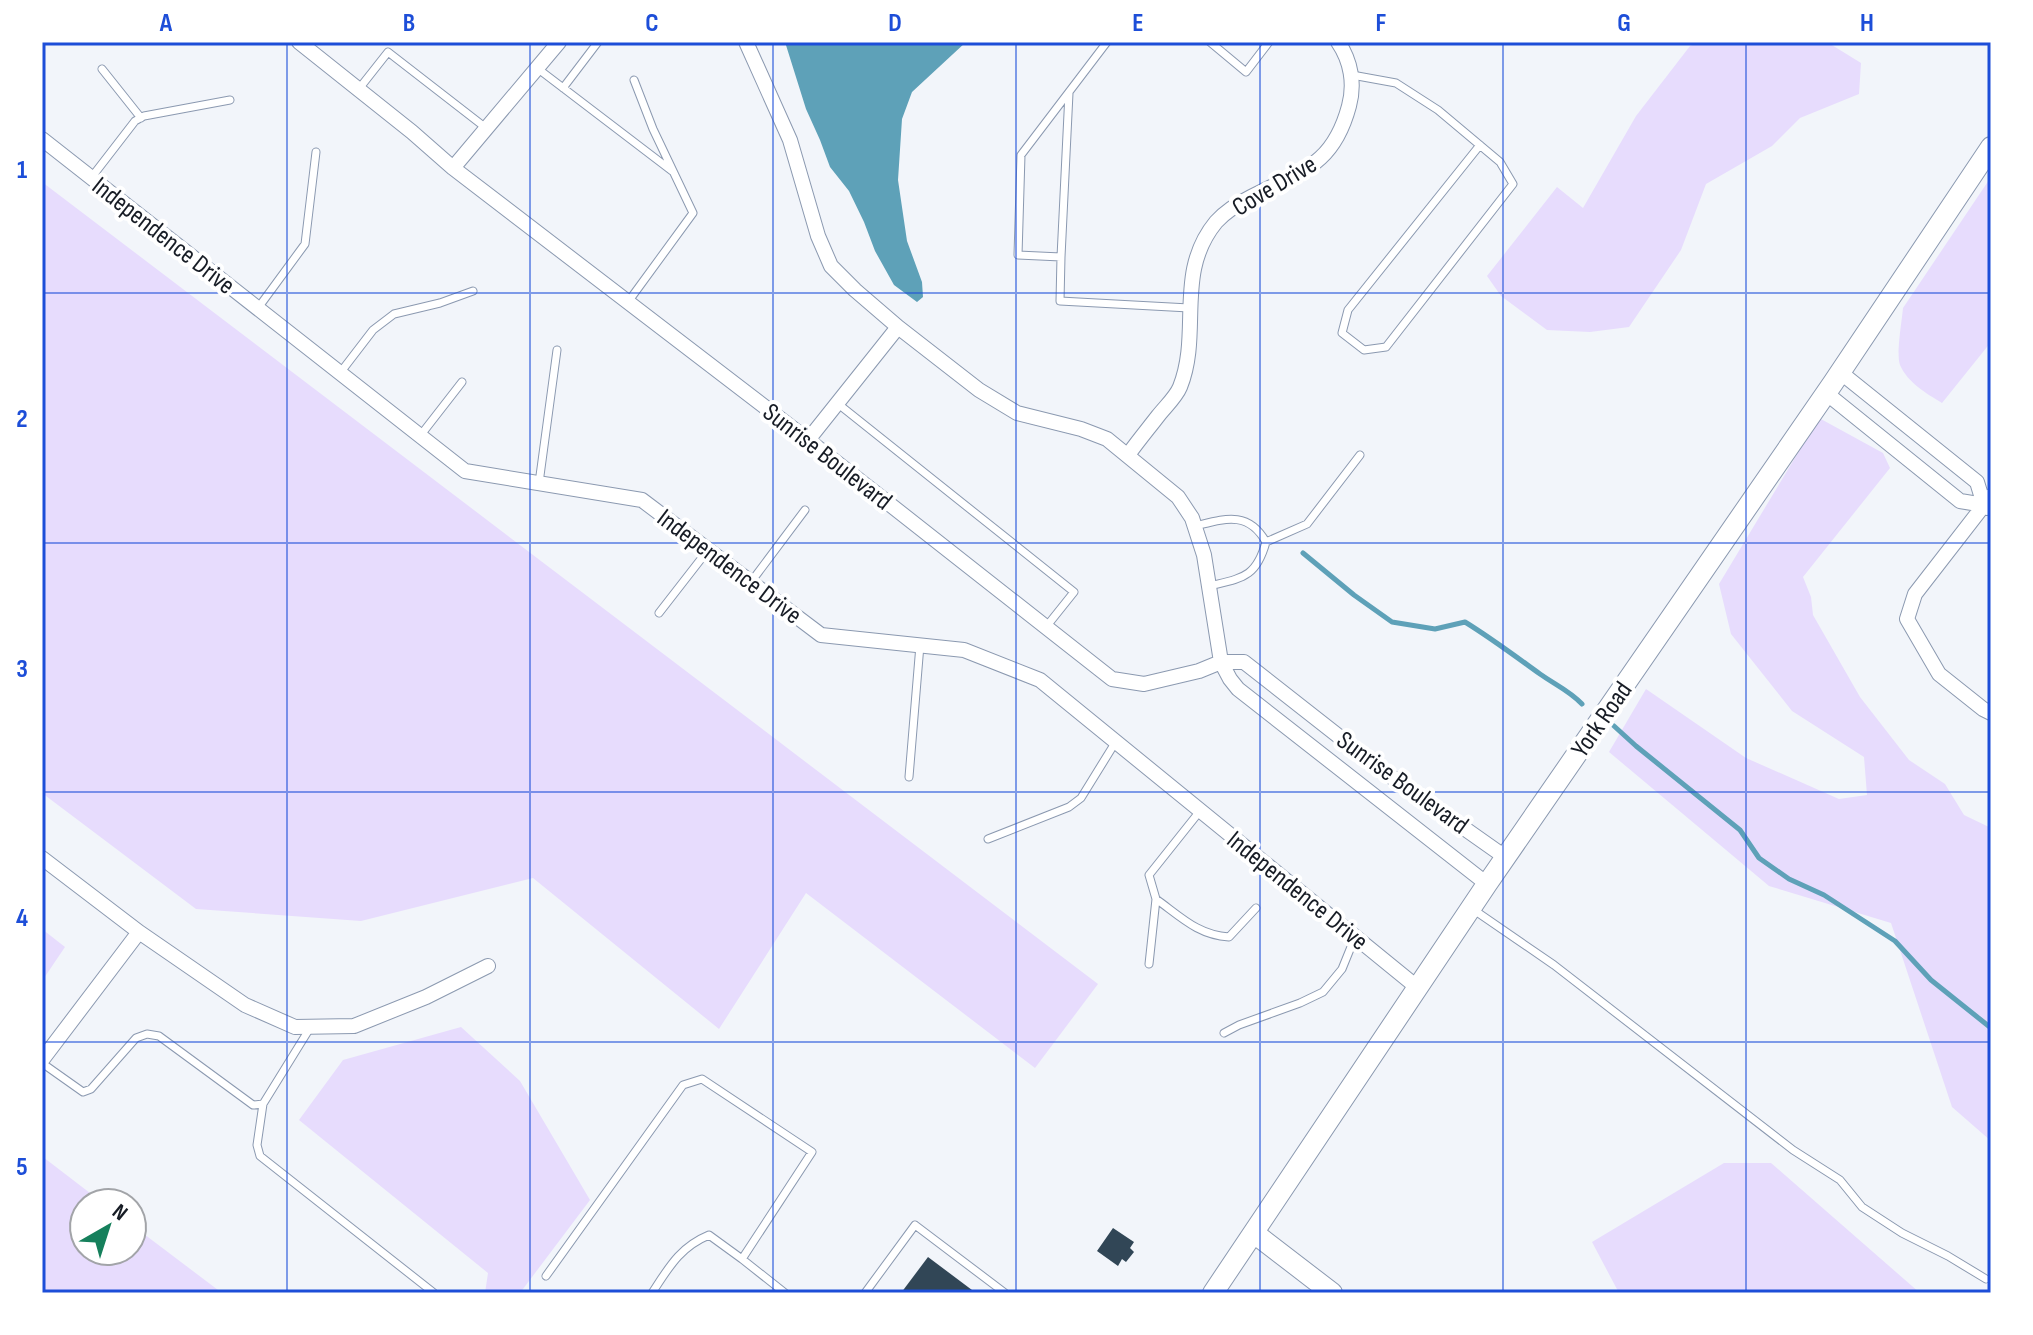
<svg xmlns="http://www.w3.org/2000/svg" width="2033" height="1335" viewBox="0 0 2033 1335" font-family="'Sofia Sans Condensed',sans-serif">
<rect width="100%" height="100%" fill="#f2f5fa"/>
<path fill="#e7dcfd" d="M 1700,42 L 1827,42 L 1861,63 L 1859,94 L 1800,118 L 1772,146 L 1706,184 L 1681,250 L 1629,327 L 1590,332 L 1547,330 L 1501,296 L 1487,276 L 1557,187 L 1583,208 L 1636,116 L 1690,46 Z
M 1991,177 L 1991,342 L 1942,403 C 1926,393 1908,383 1900,365 C 1896,355 1902,320 1903,308 Z
M 42,182 L 1098,984 L 1035,1068 L 806,893 L 719,1029 L 533,878 L 361,921 L 196,909 L 42,793 Z
M 1819,418 L 1883,453 L 1890,468 L 1803,577 L 1811,597 L 1813,615 L 1860,697 L 1909,760 L 1945,784 L 1964,815 L 1991,828 L 1991,1141 L 1952,1107 L 1891,923 L 1769,886 L 1609,752 L 1646,689 L 1746,758 L 1839,799 L 1867,795 L 1864,757 L 1792,711 L 1731,634 L 1719,584 Z
M 42,929 L 65,947 L 42,981 Z
M 461,1027 L 520,1081 L 590,1200 L 520,1293 L 485,1293 L 488,1273 L 299,1120 L 343,1060 Z
M 43,1157 L 103,1203 L 84,1203 L 84,1251 L 132,1251 L 132,1225 L 222,1293 L 42,1293 Z
M 1724,1163 L 1771,1163 L 1920,1293 L 1619,1293 L 1592,1242 Z"/>
<path fill="#5ea1b8" d="M 785,42 L 966,42 L 912,92 L 902,119 L 898,180 L 907,241 L 922,282 L 923,297 L 917,302 L 894,285 L 875,251 L 864,222 L 849,191 L 830,167 L 820,140 L 806,109 Z"/>
<g fill="none" stroke-linecap="round" stroke-linejoin="round">
<path stroke="#5ea1b8" stroke-width="5" d="M 1303,553 L 1354,595 L 1392,622 L 1435,629 L 1465,622 C 1491,638 1515,656 1540,674 C 1554,684 1570,691 1582,704
M 1614,726 L 1636,746 L 1740,830 L 1759,858 L 1789,879 L 1824,895 L 1895,941 L 1931,980 L 1991,1028"/>
</g>
<path fill="#314656" d="M 1113,1228 L 1134,1242 L 1130,1248 L 1134,1252 L 1126,1262 L 1122,1259 L 1118,1266 L 1097,1251 Z
M 928,1257 L 976,1293 L 901,1293 Z"/>
<g fill="none" stroke-linecap="round" stroke-linejoin="round">
<defs>
<path id="lane" d="M 1107,42 L 1021,155 L 1018,255 L 1061,257 L 1060,301 L 1189,308
M 1210,42 L 1246,72 L 1269,42
M 537,68 L 672,171
M 102,69 L 141,118
M 1352,75 L 1396,83 L 1438,110 L 1500,162 L 1513,184 L 1386,347 L 1364,350 L 1342,333 L 1348,310 L 1480,145
M 563,88 L 598,42
M 358,90 L 388,52 L 486,128
M 91,178 L 135,121 L 144,116 L 230,100
M 1061,257 L 1069,93
M 628,302 L 693,213 L 653,129 L 634,80
M 258,308 L 305,244 L 316,152
M 340,373 L 373,330 L 394,314 L 440,303 L 473,291
M 837,403 L 1074,592 L 1046,627
M 420,436 L 462,382
M 539,483 L 557,350
M 1195,526 C 1224,519 1248,510 1266,542 C 1256,578 1242,578 1209,586
M 1266,542 L 1307,524 L 1360,455
M 751,582 L 805,510
M 659,613 L 708,550
M 909,777 L 920,645
M 988,839 L 1069,807 L 1081,798 L 1115,743
M 1156,899 C 1181,917 1198,935 1229,937 L 1256,908
M 1474,910 L 1554,965 L 1793,1150 L 1840,1180 L 1862,1207 L 1902,1233 L 1948,1256 L 1986,1279
M 1149,964 L 1156,899 L 1149,875 L 1200,811
M 1224,1033 L 1239,1025 L 1300,1003 L 1323,992 L 1342,969 L 1355,937
M 42,1063 L 83,1092 L 91,1089 L 136,1038 L 147,1034 L 159,1036 L 253,1105 L 263,1104 L 310,1028
M 263,1104 L 257,1145 L 260,1156 L 434,1293
M 546,1276 L 683,1085 L 702,1079 L 812,1152 L 742,1259 L 785,1293
M 652,1293 C 669,1267 680,1247 709,1235 L 742,1259
M 865,1293 L 915,1225 L 1005,1293"/>
<path id="street" d="M 299,42 L 412,132 L 453,168 L 808,440 L 1112,679 L 1144,684 L 1199,671 L 1221,662 L 1244,662 L 1383,771 L 1505,857
M 746,42 L 790,140 L 818,236 L 831,266 L 855,290 L 898,327 L 979,390 L 1017,413 L 1081,429 L 1107,439 L 1178,497 L 1192,518 L 1204,555 L 1221,662 L 1230,679 L 1238,689 L 1487,884
M 42,139 L 465,471 L 642,500 L 821,635 L 964,650 L 1040,680 L 1418,988
M 453,168 L 559,42
M 1840,372 L 1977,482 L 1984,505
M 1826,393 L 1960,501 L 1984,505 L 1987,508
M 808,440 L 898,327
M 1128,455 C 1138,441 1148,429 1158,416 C 1165,407 1176,397 1180,387 C 1202,332 1174,273 1216,222 C 1225,212 1239,203 1251,197 C 1301,171 1333,166 1349,106 C 1355,84 1351,61 1338,42
M 1991,496 L 1915,594 L 1907,619 L 1939,674 L 1983,709 L 1991,713
M 42,858 L 139,932 L 42,1060
M 139,932 L 245,1005 L 295,1027 L 354,1026 L 426,997 L 488,966"/>
<path id="secondary" d="M 1254,1233 L 1332,1293
M 1213,1293 L 1487,884 L 1833,383 L 1991,147"/>
</defs>
<use href="#lane" stroke="#8b99b0" stroke-width="9"/>
<use href="#street" stroke="#8b99b0" stroke-width="16"/>
<use href="#secondary" stroke="#8b99b0" stroke-width="22"/>
<use href="#lane" stroke="#fff" stroke-width="7"/>
<use href="#street" stroke="#fff" stroke-width="14"/>
<use href="#secondary" stroke="#fff" stroke-width="20"/>
</g>
<path fill="none" stroke="#1d4ed8" stroke-width="2" stroke-opacity="0.55" d="M 287,42 L 287,1293M 530,42 L 530,1293M 773,42 L 773,1293M 1016,42 L 1016,1293M 1260,42 L 1260,1293M 1503,42 L 1503,1293M 1746,42 L 1746,1293M 42,293 L 1991,293M 42,543 L 1991,543M 42,792 L 1991,792M 42,1042 L 1991,1042"/>
<g text-anchor="middle" stroke-width="8" stroke-linejoin="round" paint-order="stroke">
<g font-size="26" fill="#171c25" stroke="#fff">
<text transform="translate(1274 185) rotate(-31)" y="9">Cove Drive</text>
<text transform="translate(164 235) rotate(38)" y="9">Independence Drive</text>
<text transform="translate(828 456) rotate(38)" y="9">Sunrise Boulevard</text>
<text transform="translate(730 566) rotate(37)" y="9">Independence Drive</text>
<text transform="translate(1601 719) rotate(-55)" y="9">York Road</text>
<text transform="translate(1403 782) rotate(36)" y="9">Sunrise Boulevard</text>
<text transform="translate(1298 890) rotate(39)" y="9">Independence Drive</text>
</g>
</g>
<rect width="2033" height="1335" fill="none" stroke="#ffffff" stroke-width="88"/>
<g transform="translate(108 1227) rotate(39)"><circle r="38" fill="#ffffff" stroke="#a2a4a8" stroke-width="2"/>
<path d="M0-6L14 30L0 20L-14 30Z" fill="#16805c"/>
<text y="-12" font-size="22" font-weight="bold" text-anchor="middle" fill="#171c25">N</text>
</g>
<rect x="44" y="44" width="1945" height="1247" fill="none" stroke="#1d4ed8" stroke-width="3"/>
<g font-size="26" text-anchor="middle" font-weight="bold" fill="#1d4ed8">
<text x="166" y="31">A</text>
<text x="409" y="31">B</text>
<text x="652" y="31">C</text>
<text x="895" y="31">D</text>
<text x="1138" y="31">E</text>
<text x="1381" y="31">F</text>
<text x="1624" y="31">G</text>
<text x="1867" y="31">H</text>
<text x="22" y="178">1</text>
<text x="22" y="427">2</text>
<text x="22" y="677">3</text>
<text x="22" y="926">4</text>
<text x="22" y="1175">5</text>
</g>
</svg>
